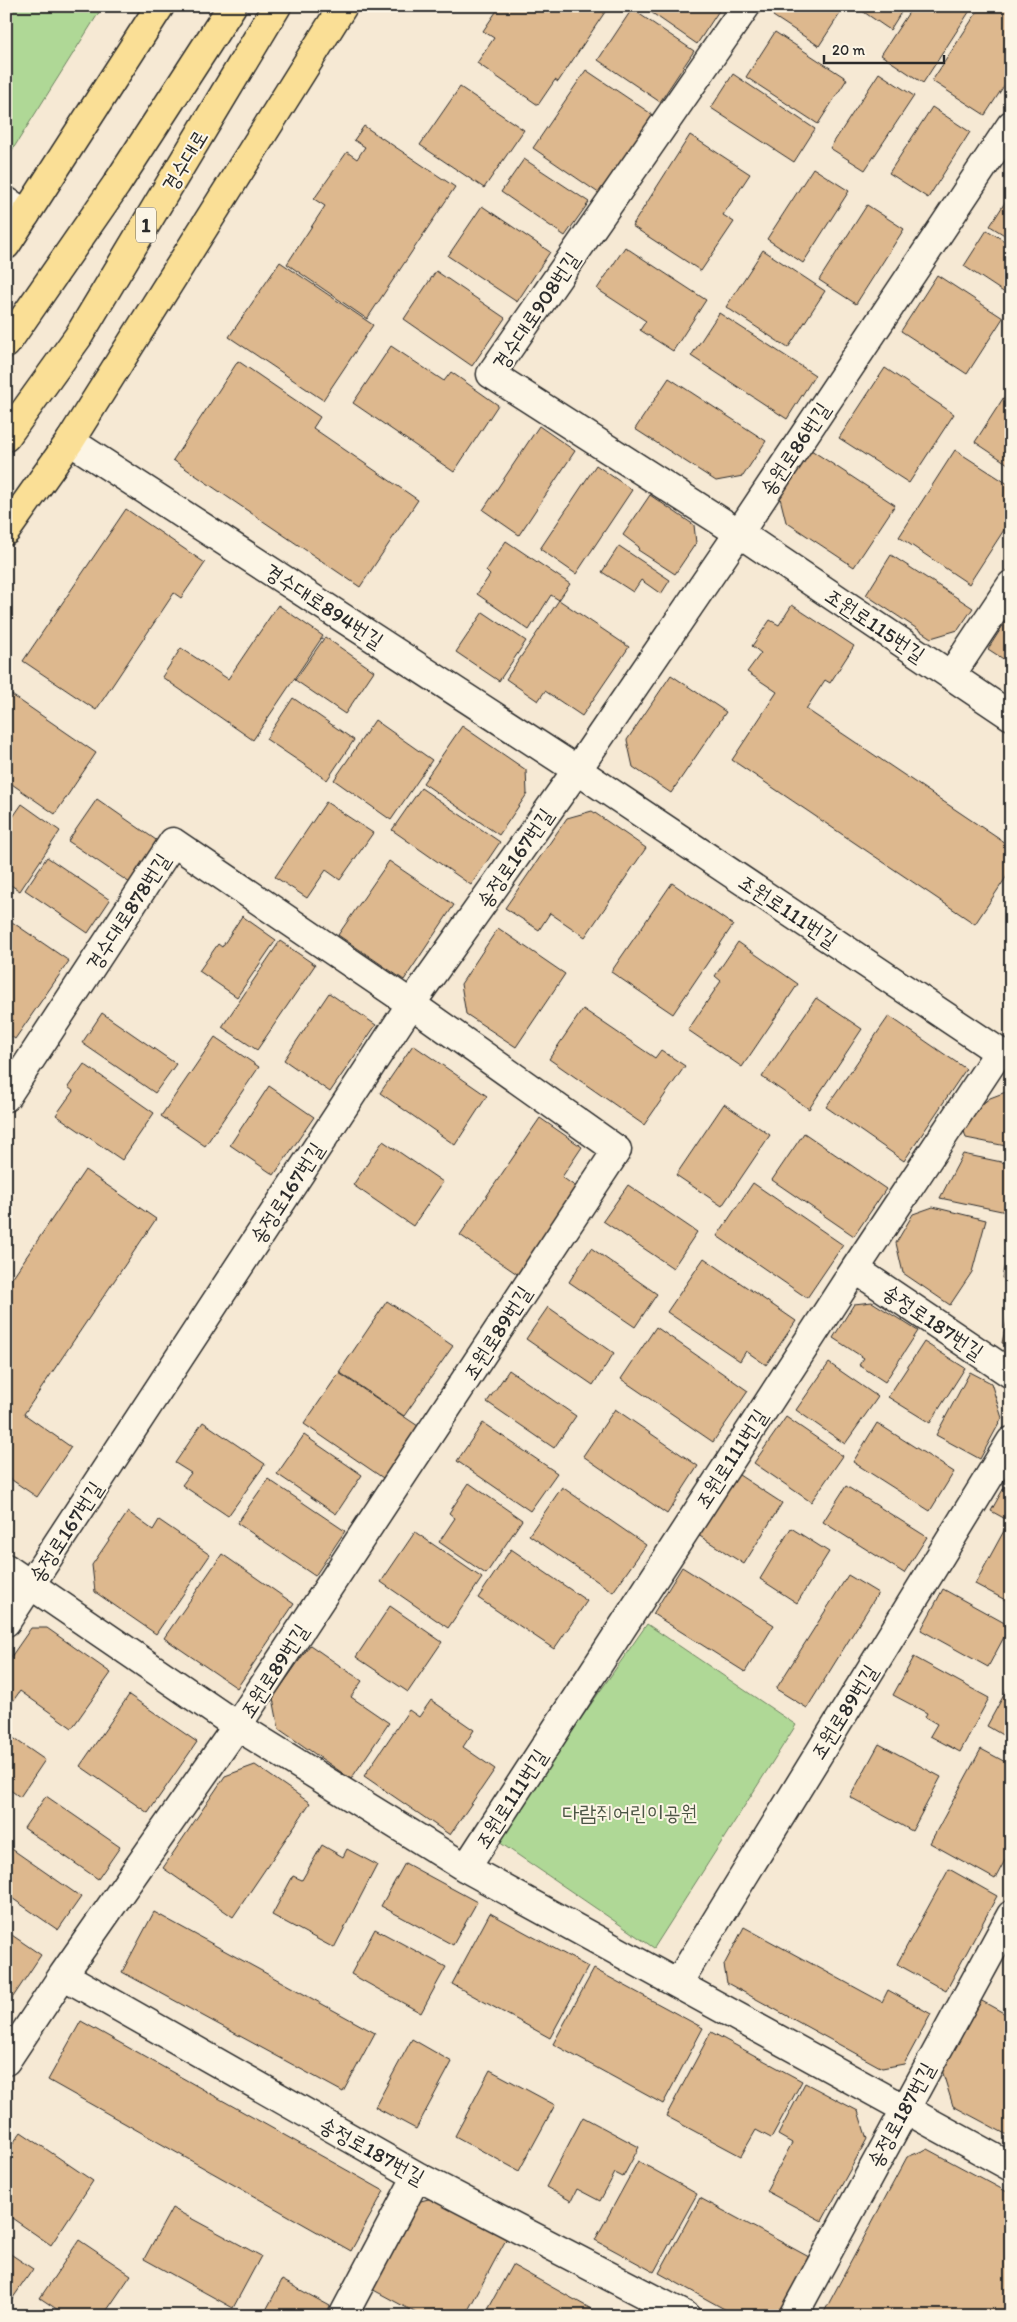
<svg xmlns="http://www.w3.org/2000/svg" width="1017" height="2322" viewBox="0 0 1017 2322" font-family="Itim,'Poor Story',sans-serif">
<rect width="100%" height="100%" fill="#f6e9d4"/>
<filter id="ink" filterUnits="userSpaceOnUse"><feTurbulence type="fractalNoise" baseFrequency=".02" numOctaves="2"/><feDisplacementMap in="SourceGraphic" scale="10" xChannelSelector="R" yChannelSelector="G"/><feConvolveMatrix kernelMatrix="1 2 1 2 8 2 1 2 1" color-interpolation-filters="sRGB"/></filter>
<g filter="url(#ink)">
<path fill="#afd896" stroke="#6d8260" d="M 6,6 L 103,6 L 6,160 Z
M 647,1624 L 796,1725 L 654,1948 L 496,1840 Z"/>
<path fill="#ddb88e" stroke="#2b2b2b" d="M 500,6 L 609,6 L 558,82 L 555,80 L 538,105 L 477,63 L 494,38 L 483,31 Z
M 642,6 L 722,6 L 697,44 Z
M 779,6 L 845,6 L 819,46 L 773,16 Z
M 855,6 L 905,6 L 890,30 Z
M 913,6 L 973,6 L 923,83 L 881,55 Z
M 981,6 L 1008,6 L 1011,8 L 1011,75 L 985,115 L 932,81 Z
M 632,9 L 694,51 L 660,102 L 598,60 Z
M 775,32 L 847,79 L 818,124 L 746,77 Z
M 586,70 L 653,115 L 600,194 L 533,148 Z
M 879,73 L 914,96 L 865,170 L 830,148 Z
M 733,74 L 815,129 L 794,162 L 711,108 Z
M 460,87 L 524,130 L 484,188 L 420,145 Z
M 932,107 L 970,132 L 928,198 L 889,173 Z
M 364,126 L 455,187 L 367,319 L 287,264 L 325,206 L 314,199 L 347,152 L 357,159 L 365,147 L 354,140 Z
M 690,135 L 750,174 L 723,215 L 734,222 L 701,271 L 632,226 Z
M 524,159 L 589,202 L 565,236 L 501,192 Z
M 813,168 L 849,191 L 803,263 L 767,239 Z
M 1011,193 L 1011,239 L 990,226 Z
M 867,205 L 904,229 L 856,304 L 819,280 Z
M 482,206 L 550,252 L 517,302 L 448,256 Z
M 987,230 L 1011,245 L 1011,297 L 964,266 Z
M 625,247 L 706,300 L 673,351 L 640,330 L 646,321 L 597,289 Z
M 763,250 L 825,291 L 788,348 L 726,307 Z
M 280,262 L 373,325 L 323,400 L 229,337 Z
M 436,271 L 505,318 L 472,366 L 404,319 Z
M 937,275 L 1003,318 L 967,374 L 901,331 Z
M 719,313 L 815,375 L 787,419 L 691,356 Z
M 391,346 L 444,381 L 451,372 L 498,405 L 454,472 L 353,403 Z
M 238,361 L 320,417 L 313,428 L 418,500 L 360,587 L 173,460 Z
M 885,368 L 954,414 L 909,483 L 839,438 Z
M 669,378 L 766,441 L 743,476 L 716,481 L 635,429 Z
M 1011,386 L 1011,466 L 975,442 Z
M 539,426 L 575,451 L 519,535 L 483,510 Z
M 808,448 L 895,505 L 854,567 L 786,522 L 779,494 Z
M 955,450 L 1011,486 L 1011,519 L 969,584 L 899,537 Z
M 596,465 L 632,490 L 576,574 L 540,549 Z
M 650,495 L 694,525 L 696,543 L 675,574 L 638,550 L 639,547 L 623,535 Z
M 126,509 L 205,563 L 181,598 L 174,593 L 96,710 L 23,661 Z
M 506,541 L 570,584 L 559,600 L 551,595 L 529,630 L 477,594 L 490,575 L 486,571 Z
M 619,546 L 670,580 L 661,594 L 641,580 L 633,592 L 602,572 Z
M 891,555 L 973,608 L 958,630 L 931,638 L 866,595 Z
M 559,600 L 629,647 L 582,716 L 545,691 L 538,701 L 506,679 Z
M 278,605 L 323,636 L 253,740 L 162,677 L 181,648 L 228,679 Z
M 792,605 L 854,646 L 830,683 L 825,680 L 806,709 L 1011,847 L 1011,870 L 975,924 L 732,760 L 777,692 L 747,672 L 761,653 L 752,646 L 770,620 L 779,625 Z
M 483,612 L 526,641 L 499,681 L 456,652 Z
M 1011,613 L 1011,664 L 988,649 Z
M 325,637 L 374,671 L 345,714 L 295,680 Z
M 671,675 L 726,712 L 671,793 L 633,767 L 627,740 Z
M 6,691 L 96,753 L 55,814 L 6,780 Z
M 293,698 L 354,740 L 327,780 L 266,739 Z
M 375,720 L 432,760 L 391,820 L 334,780 Z
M 462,726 L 526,770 L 527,794 L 499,835 L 423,783 Z
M 421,788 L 500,842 L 471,885 L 392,830 Z
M 97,799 L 159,842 L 130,883 L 68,841 Z
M 326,802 L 373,833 L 340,880 L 326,870 L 307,898 L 275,877 Z
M 22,804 L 60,831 L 20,891 L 6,882 L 6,827 Z
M 592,811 L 646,848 L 585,937 L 550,913 L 539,930 L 505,908 L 567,818 Z
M 47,857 L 110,900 L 88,933 L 25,890 Z
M 389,861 L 454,905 L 404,980 L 338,935 Z
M 672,883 L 733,925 L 673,1014 L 611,972 Z
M 242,916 L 276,940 L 237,997 L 199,971 L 218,944 L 222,947 Z
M 12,922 L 69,961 L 15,1039 L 6,1033 L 6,930 Z
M 498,928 L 565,974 L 516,1047 L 466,1014 L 461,984 Z
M 280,941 L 315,965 L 257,1050 L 222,1027 Z
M 738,942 L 798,984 L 742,1067 L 688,1030 L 721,981 L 715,976 Z
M 329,993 L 376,1025 L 330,1092 L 284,1060 Z
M 816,998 L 862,1029 L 809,1109 L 762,1077 Z
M 583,1009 L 655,1058 L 661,1050 L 685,1066 L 644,1125 L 549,1059 Z
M 102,1013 L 176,1064 L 155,1093 L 82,1043 Z
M 889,1016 L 966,1069 L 904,1161 L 826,1107 Z
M 215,1037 L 259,1067 L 205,1146 L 161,1116 Z
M 413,1045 L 487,1096 L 455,1145 L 380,1093 Z
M 84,1064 L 154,1113 L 122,1160 L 56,1115 L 73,1091 L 68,1087 Z
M 269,1086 L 314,1117 L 274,1175 L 230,1145 Z
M 1011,1090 L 1011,1147 L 966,1138 L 961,1120 L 990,1098 Z
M 724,1104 L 770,1135 L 722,1206 L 676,1175 Z
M 540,1118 L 582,1147 L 562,1177 L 579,1189 L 520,1276 L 460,1235 Z
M 804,1133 L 886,1189 L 854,1236 L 772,1180 Z
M 383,1141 L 443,1182 L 413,1226 L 353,1185 Z
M 963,1154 L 1011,1164 L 1011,1213 L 940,1198 Z
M 85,1170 L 156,1219 L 24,1414 L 71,1447 L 37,1497 L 6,1476 L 6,1287 Z
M 753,1183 L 843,1245 L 807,1298 L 717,1236 Z
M 628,1185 L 697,1232 L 673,1268 L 603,1221 Z
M 933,1207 L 986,1220 L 972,1272 L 950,1305 L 903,1273 L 896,1243 L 913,1214 Z
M 1011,1235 L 1011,1280 L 1002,1278 Z
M 591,1248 L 657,1294 L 635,1327 L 569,1282 Z
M 704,1258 L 796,1321 L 766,1365 L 746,1351 L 740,1361 L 667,1312 Z
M 387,1301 L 453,1346 L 404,1416 L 339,1372 Z
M 1011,1301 L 1011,1345 L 1002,1343 Z
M 872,1302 L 918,1331 L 885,1382 L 859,1365 L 864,1358 L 833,1338 L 854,1304 Z
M 548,1307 L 614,1353 L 593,1385 L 526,1339 Z
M 656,1327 L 748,1391 L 713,1442 L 621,1379 Z
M 924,1342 L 965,1368 L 930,1423 L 888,1397 Z
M 829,1363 L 878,1397 L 845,1444 L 796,1410 Z
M 509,1370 L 576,1416 L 554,1448 L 487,1402 Z
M 970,1372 L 991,1383 L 1002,1418 L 980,1459 L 936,1435 Z
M 339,1373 L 421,1428 L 386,1480 L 304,1424 Z
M 615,1409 L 698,1466 L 667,1514 L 583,1456 Z
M 786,1417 L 843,1456 L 811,1502 L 754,1463 Z
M 203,1422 L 265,1464 L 228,1516 L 182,1485 L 191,1473 L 175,1463 Z
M 483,1423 L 557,1473 L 530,1511 L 457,1461 Z
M 877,1423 L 954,1472 L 930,1511 L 853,1462 Z
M 304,1435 L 362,1475 L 336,1514 L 277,1474 Z
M 736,1473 L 782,1503 L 744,1564 L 698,1535 Z
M 1011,1475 L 1011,1522 L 991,1511 Z
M 268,1479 L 345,1531 L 315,1576 L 237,1523 Z
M 469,1483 L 522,1520 L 486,1574 L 439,1542 L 455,1518 L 449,1513 Z
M 846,1486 L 927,1537 L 904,1573 L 823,1522 Z
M 562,1487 L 646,1545 L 613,1592 L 529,1535 Z
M 128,1512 L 153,1530 L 159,1520 L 210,1555 L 156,1634 L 95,1592 L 92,1565 Z
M 791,1528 L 829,1552 L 797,1603 L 760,1579 Z
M 1005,1529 L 1011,1532 L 1011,1603 L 975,1584 Z
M 415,1532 L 482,1578 L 448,1628 L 381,1582 Z
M 511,1549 L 587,1601 L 554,1649 L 478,1598 Z
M 222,1554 L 294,1604 L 237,1688 L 164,1638 Z
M 682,1567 L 774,1625 L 745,1672 L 653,1614 Z
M 848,1575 L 878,1593 L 807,1708 L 776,1689 Z
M 943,1589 L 1010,1626 L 988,1667 L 921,1630 Z
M 390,1606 L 442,1642 L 408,1692 L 356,1657 Z
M 31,1628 L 47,1628 L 111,1673 L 72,1728 L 20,1691 L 13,1701 L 6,1696 L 6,1664 Z
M 310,1645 L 362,1681 L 351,1697 L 389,1723 L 351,1779 L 279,1729 L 273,1698 Z
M 914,1657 L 989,1698 L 960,1752 L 930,1736 L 937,1724 L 925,1717 L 927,1713 L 893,1695 Z
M 1011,1682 L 1011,1740 L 987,1726 Z
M 129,1695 L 197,1742 L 148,1813 L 80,1766 Z
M 431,1700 L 474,1730 L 463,1747 L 495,1769 L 450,1835 L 364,1776 L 409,1710 L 419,1717 Z
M 6,1733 L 45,1760 L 20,1797 L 6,1787 Z
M 879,1744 L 941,1777 L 912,1831 L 850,1797 Z
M 981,1749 L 1011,1765 L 1011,1849 L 995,1879 L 930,1843 Z
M 255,1765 L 310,1803 L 233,1917 L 163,1868 L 225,1776 Z
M 46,1796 L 120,1847 L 98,1879 L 24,1828 Z
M 6,1845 L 81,1897 L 58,1930 L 6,1894 Z
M 322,1845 L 343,1857 L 347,1849 L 377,1865 L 334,1948 L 272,1915 L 293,1876 L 302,1880 Z
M 405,1863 L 477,1902 L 453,1945 L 381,1906 Z
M 949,1869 L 997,1896 L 946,1991 L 897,1964 Z
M 154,1912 L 375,2033 L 343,2092 L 122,1972 Z
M 490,1913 L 588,1967 L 550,2038 L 452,1984 Z
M 744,1927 L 882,2002 L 888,1990 L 931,2014 L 904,2064 L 882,2068 L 727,1983 L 724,1965 Z
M 375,1929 L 446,1967 L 421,2013 L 351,1974 Z
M 6,1931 L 41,1955 L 11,2000 L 6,1997 Z
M 594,1969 L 703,2028 L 663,2104 L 553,2044 Z
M 980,2000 L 1011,2017 L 1011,2137 L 953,2106 L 942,2070 Z
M 81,2021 L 384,2191 L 351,2251 L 48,2080 Z
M 711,2032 L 802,2081 L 771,2138 L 756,2130 L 741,2156 L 666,2116 Z
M 412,2039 L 452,2062 L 416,2129 L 375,2107 Z
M 490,2070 L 555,2105 L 519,2171 L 455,2136 Z
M 805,2083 L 858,2111 L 867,2139 L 822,2221 L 766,2191 L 792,2143 L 778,2135 Z
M 583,2117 L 639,2147 L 623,2177 L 615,2173 L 600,2201 L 577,2189 L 571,2201 L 546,2187 Z
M 21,2132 L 93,2181 L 51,2245 L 6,2214 L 6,2153 Z
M 927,2149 L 1011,2194 L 1011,2316 L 822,2316 L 907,2157 Z
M 638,2161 L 697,2194 L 654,2272 L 595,2240 Z
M 439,2196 L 509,2234 L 465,2316 L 422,2316 L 366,2286 L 410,2204 Z
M 700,2198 L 809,2257 L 778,2316 L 737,2316 L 659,2273 Z
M 172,2208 L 261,2256 L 233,2308 L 144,2259 Z
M 79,2240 L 131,2275 L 103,2316 L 67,2316 L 40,2298 Z
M 6,2251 L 33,2269 L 6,2308 Z
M 512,2265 L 604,2316 L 484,2316 Z
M 282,2280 L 330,2306 L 325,2316 L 263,2316 Z"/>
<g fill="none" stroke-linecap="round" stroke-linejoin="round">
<defs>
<path id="minor" d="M 746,6 L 491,374 L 739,533 L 1011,716
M 6,201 L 26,214
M 70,441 L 577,770 L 999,1052 L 1011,1055
M 951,675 L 1011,585
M 6,1097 L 173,842 L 411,1004 L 617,1150 L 237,1726 L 63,1975 L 6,2061
M 855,1269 L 1011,1374
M 6,1568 L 237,1726 L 466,1868 L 1011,2167
M 6,1622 L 411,1004 L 577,770 L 739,533 L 1011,125
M 466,1868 L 855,1269 L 999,1052
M 63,1975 L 417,2176 L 686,2316
M 678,1983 L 1011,1441
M 343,2316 L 417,2176
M 793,2316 L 1011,1915"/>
<path id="major" d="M 6,245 L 160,6
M 6,344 L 116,185 L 232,6
M 6,437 L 78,337 L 277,6
M 6,531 L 70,441 L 343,6"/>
</defs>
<use href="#minor" stroke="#2b2b2b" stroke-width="31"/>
<use href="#major" stroke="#2b2b2b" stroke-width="31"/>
<use href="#minor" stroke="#fcf5e5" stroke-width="28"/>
<use href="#major" stroke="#fadf96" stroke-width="28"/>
</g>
</g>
<g text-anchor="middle" stroke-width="4" stroke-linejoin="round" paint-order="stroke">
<rect fill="#fcf5e5" stroke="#6a6863" stroke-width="1" x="136" y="207.5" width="20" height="35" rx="4"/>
<g font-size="20" font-weight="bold" fill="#2b2b2b">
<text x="146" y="232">1</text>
</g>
<g font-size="21" fill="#2b2b2b" stroke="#fcf5e5">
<text transform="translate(185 161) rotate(-59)" y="7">경수대로</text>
<text transform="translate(536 311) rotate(-56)" y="7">경수대로908번길</text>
<text transform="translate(795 449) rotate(-56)" y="7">송원로86번길</text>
<text transform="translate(324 606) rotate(33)" y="7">경수대로894번길</text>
<text transform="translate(875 625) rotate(34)" y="7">조원로115번길</text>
<text transform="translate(515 858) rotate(-55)" y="7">송정로167번길</text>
<text transform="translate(788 911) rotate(34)" y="7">조원로111번길</text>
<text transform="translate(128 912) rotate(-57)" y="7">경수대로878번길</text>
<text transform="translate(287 1193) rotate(-57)" y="7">송정로167번길</text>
<text transform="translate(933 1322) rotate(34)" y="7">송정로187번길</text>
<text transform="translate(497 1333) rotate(-57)" y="7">조원로89번길</text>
<text transform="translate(731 1459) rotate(-57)" y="7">조원로111번길</text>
<text transform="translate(66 1532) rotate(-57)" y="7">송정로167번길</text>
<text transform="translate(274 1671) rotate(-57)" y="7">조원로89번길</text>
<text transform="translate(844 1712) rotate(-58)" y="7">조원로89번길</text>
<text transform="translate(511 1799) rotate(-57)" y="7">조원로111번길</text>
<text transform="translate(901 2115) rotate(-61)" y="7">송정로187번길</text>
<text transform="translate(372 2151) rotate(29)" y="7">송정로187번길</text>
</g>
<g font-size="21" fill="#4c5646" stroke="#fcf5e5">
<text x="630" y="1820">다람쥐어린이공원</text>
</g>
</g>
<rect width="1017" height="2322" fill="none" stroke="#fcf5e5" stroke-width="25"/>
<rect x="12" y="12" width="992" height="2297" fill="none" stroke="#2b2b2b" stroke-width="2" filter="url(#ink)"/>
<path d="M824 55v8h120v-8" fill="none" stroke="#2b2b2b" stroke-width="2.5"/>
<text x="832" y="55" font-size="15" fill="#2b2b2b" stroke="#fcf5e5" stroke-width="4" paint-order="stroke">20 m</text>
</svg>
